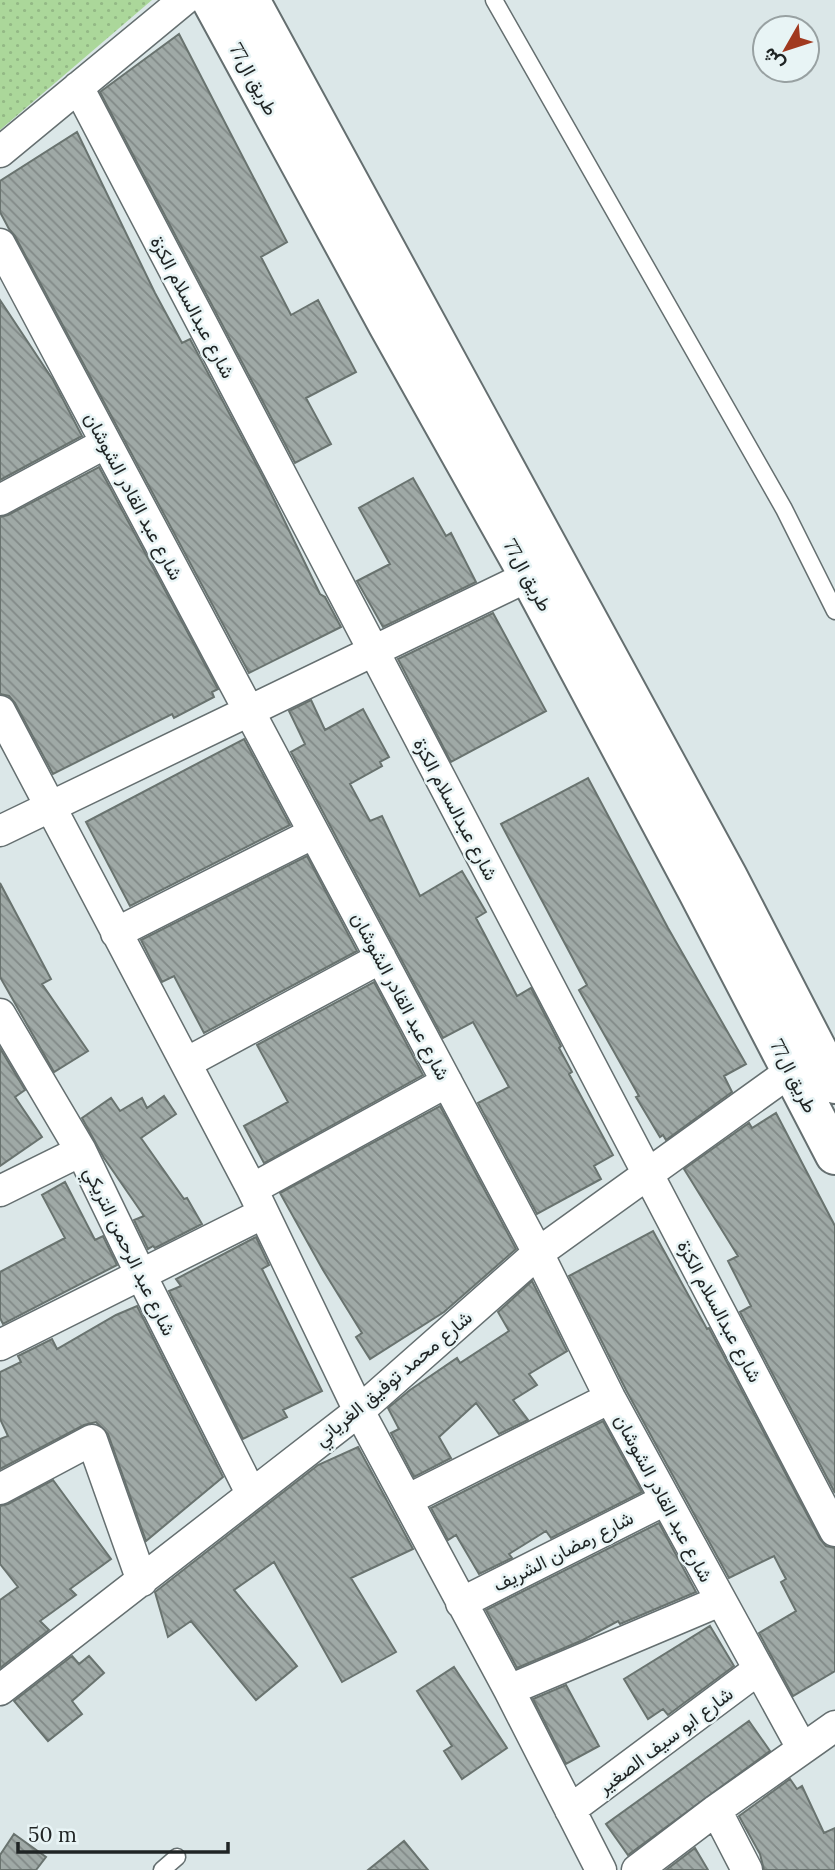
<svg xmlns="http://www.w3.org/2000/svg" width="835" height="1870" viewBox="0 0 835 1870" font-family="Lora,Vazirmatn,serif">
<defs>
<pattern id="park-dots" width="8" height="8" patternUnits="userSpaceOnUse" patternTransform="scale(1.75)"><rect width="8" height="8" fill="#abd79a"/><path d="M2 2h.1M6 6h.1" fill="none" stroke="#93b885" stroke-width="1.8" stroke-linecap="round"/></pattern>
<pattern id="building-back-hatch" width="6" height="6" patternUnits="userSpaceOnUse" patternTransform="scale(1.75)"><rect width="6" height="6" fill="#9fa9a6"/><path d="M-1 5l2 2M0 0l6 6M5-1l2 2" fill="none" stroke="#818987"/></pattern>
</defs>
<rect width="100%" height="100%" fill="#dbe7e8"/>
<path fill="url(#park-dots)" d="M 0,0 L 152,0 L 0,130 Z"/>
<path fill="url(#building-back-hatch)" stroke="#69736f" stroke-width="2" d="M 179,34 L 287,242 L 261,257 L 291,315 L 318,300 L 356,372 L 306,398 L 331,444 L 295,463 L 100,92 Z
M 77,132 L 155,293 L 182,343 L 190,339 L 264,479 L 320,594 L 325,597 L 341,627 L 249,673 L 15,236 L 9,229 L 0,212 L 0,181 Z
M 0,300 L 53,380 L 82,436 L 0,480 Z
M 99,467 L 218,689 L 212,692 L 214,697 L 174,718 L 172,714 L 53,774 L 15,703 L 9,696 L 0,694 L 0,517 L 8,515 Z
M 413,478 L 446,536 L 451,533 L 476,582 L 383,627 L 357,581 L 390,564 L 359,508 Z
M 493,613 L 546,711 L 451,762 L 398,659 Z
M 311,700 L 325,730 L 363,709 L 389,757 L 380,762 L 382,766 L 350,784 L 370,821 L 382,816 L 420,896 L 462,871 L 486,912 L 476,918 L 517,996 L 531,988 L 561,1046 L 559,1048 L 572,1072 L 569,1074 L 613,1155 L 594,1166 L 601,1179 L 537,1214 L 478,1103 L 509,1087 L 473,1022 L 443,1038 L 291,752 L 305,744 L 289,711 Z
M 244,739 L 290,825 L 130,906 L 86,822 Z
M 588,778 L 668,928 L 746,1064 L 724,1076 L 732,1092 L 666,1140 L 663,1135 L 660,1137 L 636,1097 L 639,1096 L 579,990 L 587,985 L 501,824 Z
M 307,856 L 357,951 L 204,1033 L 174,976 L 162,982 L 141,940 Z
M 0,883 L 51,979 L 42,984 L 88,1051 L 54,1072 L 0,977 Z
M 374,982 L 423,1075 L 264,1163 L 244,1126 L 288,1102 L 257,1045 Z
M 0,1048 L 25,1090 L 15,1097 L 42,1137 L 0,1166 Z
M 164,1096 L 176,1114 L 141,1138 L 184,1199 L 187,1198 L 202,1224 L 155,1248 L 153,1246 L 148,1249 L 134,1220 L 144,1216 L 104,1158 L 82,1118 L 111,1098 L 120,1111 L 142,1098 L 147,1108 Z
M 440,1106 L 516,1249 L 444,1312 L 370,1359 L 356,1337 L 362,1333 L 323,1270 L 280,1193 Z
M 776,1113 L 835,1226 L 835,1493 L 740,1312 L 751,1306 L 728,1261 L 738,1256 L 684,1169 L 749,1123 L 752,1128 Z
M 65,1182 L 95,1240 L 103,1236 L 117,1265 L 3,1324 L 0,1318 L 0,1272 L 65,1238 L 42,1195 Z
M 653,1231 L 707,1329 L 709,1328 L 820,1539 L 826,1546 L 835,1548 L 835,1671 L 793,1696 L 759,1633 L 796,1611 L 781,1582 L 786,1579 L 774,1556 L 729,1578 L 626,1390 L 569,1276 Z
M 256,1237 L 269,1265 L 262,1269 L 322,1391 L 283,1410 L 287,1417 L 243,1439 L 169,1291 L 181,1286 L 176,1279 Z
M 532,1281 L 567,1351 L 529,1374 L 537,1385 L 513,1400 L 528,1420 L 499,1434 L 476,1403 L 439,1437 L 451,1458 L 414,1477 L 391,1433 L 399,1429 L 388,1408 L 410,1390 L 457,1358 L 460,1363 L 509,1331 L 498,1312 Z
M 137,1306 L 223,1477 L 146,1541 L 108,1434 L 96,1422 L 84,1425 L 0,1469 L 0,1439 L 8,1436 L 0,1419 L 0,1372 L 21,1362 L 18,1356 L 52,1339 L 57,1349 L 116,1315 Z
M 603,1421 L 642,1492 L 551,1538 L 546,1531 L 509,1554 L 512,1558 L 479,1574 L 456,1535 L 448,1540 L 431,1508 Z
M 358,1447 L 413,1549 L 351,1578 L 396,1652 L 342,1682 L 274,1562 L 234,1590 L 297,1666 L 256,1700 L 191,1621 L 168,1637 L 155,1592 L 318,1465 Z
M 53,1480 L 111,1559 L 70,1589 L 76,1595 L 40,1621 L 49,1630 L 0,1668 L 0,1600 L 18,1587 L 0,1564 L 0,1506 L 8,1504 Z
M 659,1523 L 696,1592 L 620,1624 L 618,1621 L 583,1640 L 517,1668 L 486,1610 Z
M 710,1626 L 734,1666 L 668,1715 L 663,1709 L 648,1719 L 624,1679 Z
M 72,1656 L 79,1664 L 89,1656 L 104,1673 L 72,1701 L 82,1714 L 48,1741 L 14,1701 Z
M 454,1667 L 507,1748 L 462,1779 L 444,1751 L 452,1746 L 417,1691 Z
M 566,1685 L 599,1746 L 566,1764 L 533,1699 Z
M 749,1721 L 770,1751 L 628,1855 L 606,1824 Z
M 790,1779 L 797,1789 L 802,1786 L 824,1833 L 835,1828 L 835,1870 L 764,1870 L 760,1854 L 739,1816 Z
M 14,1834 L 46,1857 L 36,1870 L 0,1870 L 0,1855 Z
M 404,1841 L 428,1870 L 368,1870 Z
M 695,1848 L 708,1870 L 666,1870 Z"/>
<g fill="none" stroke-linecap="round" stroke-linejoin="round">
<defs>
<path id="service" d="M 494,0 L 784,509 L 835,611
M 162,1870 L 177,1857"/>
<path id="minor" d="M 78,87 L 835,1531
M 0,152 L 184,0
M 0,244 L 538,1253 L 610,1398 L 802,1748
M 0,500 L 106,443
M 0,711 L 252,1189 L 359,1411 L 509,1690 L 601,1870
M 0,831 L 529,576
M 116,933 L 314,833
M 0,1014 L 81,1151 L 141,1275 L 251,1493
M 186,1063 L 381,958
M 252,1189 L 447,1082
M 0,1191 L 81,1151
M 0,1345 L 262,1214
M 0,1489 L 92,1440 L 142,1581
M 407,1500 L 610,1398
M 461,1603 L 665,1500
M 0,1690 L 359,1411 L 538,1253 L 791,1071
M 509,1690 L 720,1601
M 570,1810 L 759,1669
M 716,1810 L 747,1870
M 637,1870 L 716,1810 L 835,1726"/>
<path id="secondary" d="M 211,0 L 388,325 L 529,576 L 698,892 L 835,1155
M 250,0 L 728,877 L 835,1084"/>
</defs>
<use href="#service" stroke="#656f70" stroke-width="19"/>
<use href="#minor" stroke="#656f70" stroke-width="33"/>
<use href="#secondary" stroke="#656f70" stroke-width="42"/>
<use href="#service" stroke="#fff" stroke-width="16"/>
<use href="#minor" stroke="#fff" stroke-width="30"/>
<use href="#secondary" stroke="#fff" stroke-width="38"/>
</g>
<g text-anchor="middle" stroke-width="5" stroke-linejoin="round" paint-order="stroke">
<g font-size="19" fill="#202525" stroke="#e8f4f5">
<text transform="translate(254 79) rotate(61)" y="7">طريق ال77</text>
<text transform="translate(193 307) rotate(62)" y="7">شارع عبدالسلام الكزة</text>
<text transform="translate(134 496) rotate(62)" y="7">شارع عبد القادر الشوشان</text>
<text transform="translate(528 575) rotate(61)" y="7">طريق ال77</text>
<text transform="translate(456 809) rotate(62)" y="7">شارع عبدالسلام الكزة</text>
<text transform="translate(401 996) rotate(62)" y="7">شارع عبد القادر الشوشان</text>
<text transform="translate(794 1076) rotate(63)" y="7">طريق ال77</text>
<text transform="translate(130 1251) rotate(64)" y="7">شارع عبد الرحمن التريكي</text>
<text transform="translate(720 1311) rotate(62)" y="7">شارع عبدالسلام الكزة</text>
<text transform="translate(393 1378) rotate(-40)" y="7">شارع محمد توفيق الغرياني</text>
<text transform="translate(664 1498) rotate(62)" y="7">شارع عبد القادر الشوشان</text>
<text transform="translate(563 1551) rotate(-27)" y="7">شارع رمضان الشريف</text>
<text transform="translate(665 1740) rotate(-37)" y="7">شارع ابو سيف الصغير</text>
</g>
</g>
<g transform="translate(786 49) rotate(231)"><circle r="33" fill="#e8f4f5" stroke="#98a1a2" stroke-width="2"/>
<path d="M0-5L12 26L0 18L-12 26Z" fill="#a1391f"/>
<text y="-10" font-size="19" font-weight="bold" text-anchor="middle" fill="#202525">ش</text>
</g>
<path d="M18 1842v10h210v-10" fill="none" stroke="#202525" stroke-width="3.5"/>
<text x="28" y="1842" font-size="21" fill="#202525" stroke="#e8f4f5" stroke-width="5" paint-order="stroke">50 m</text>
</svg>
